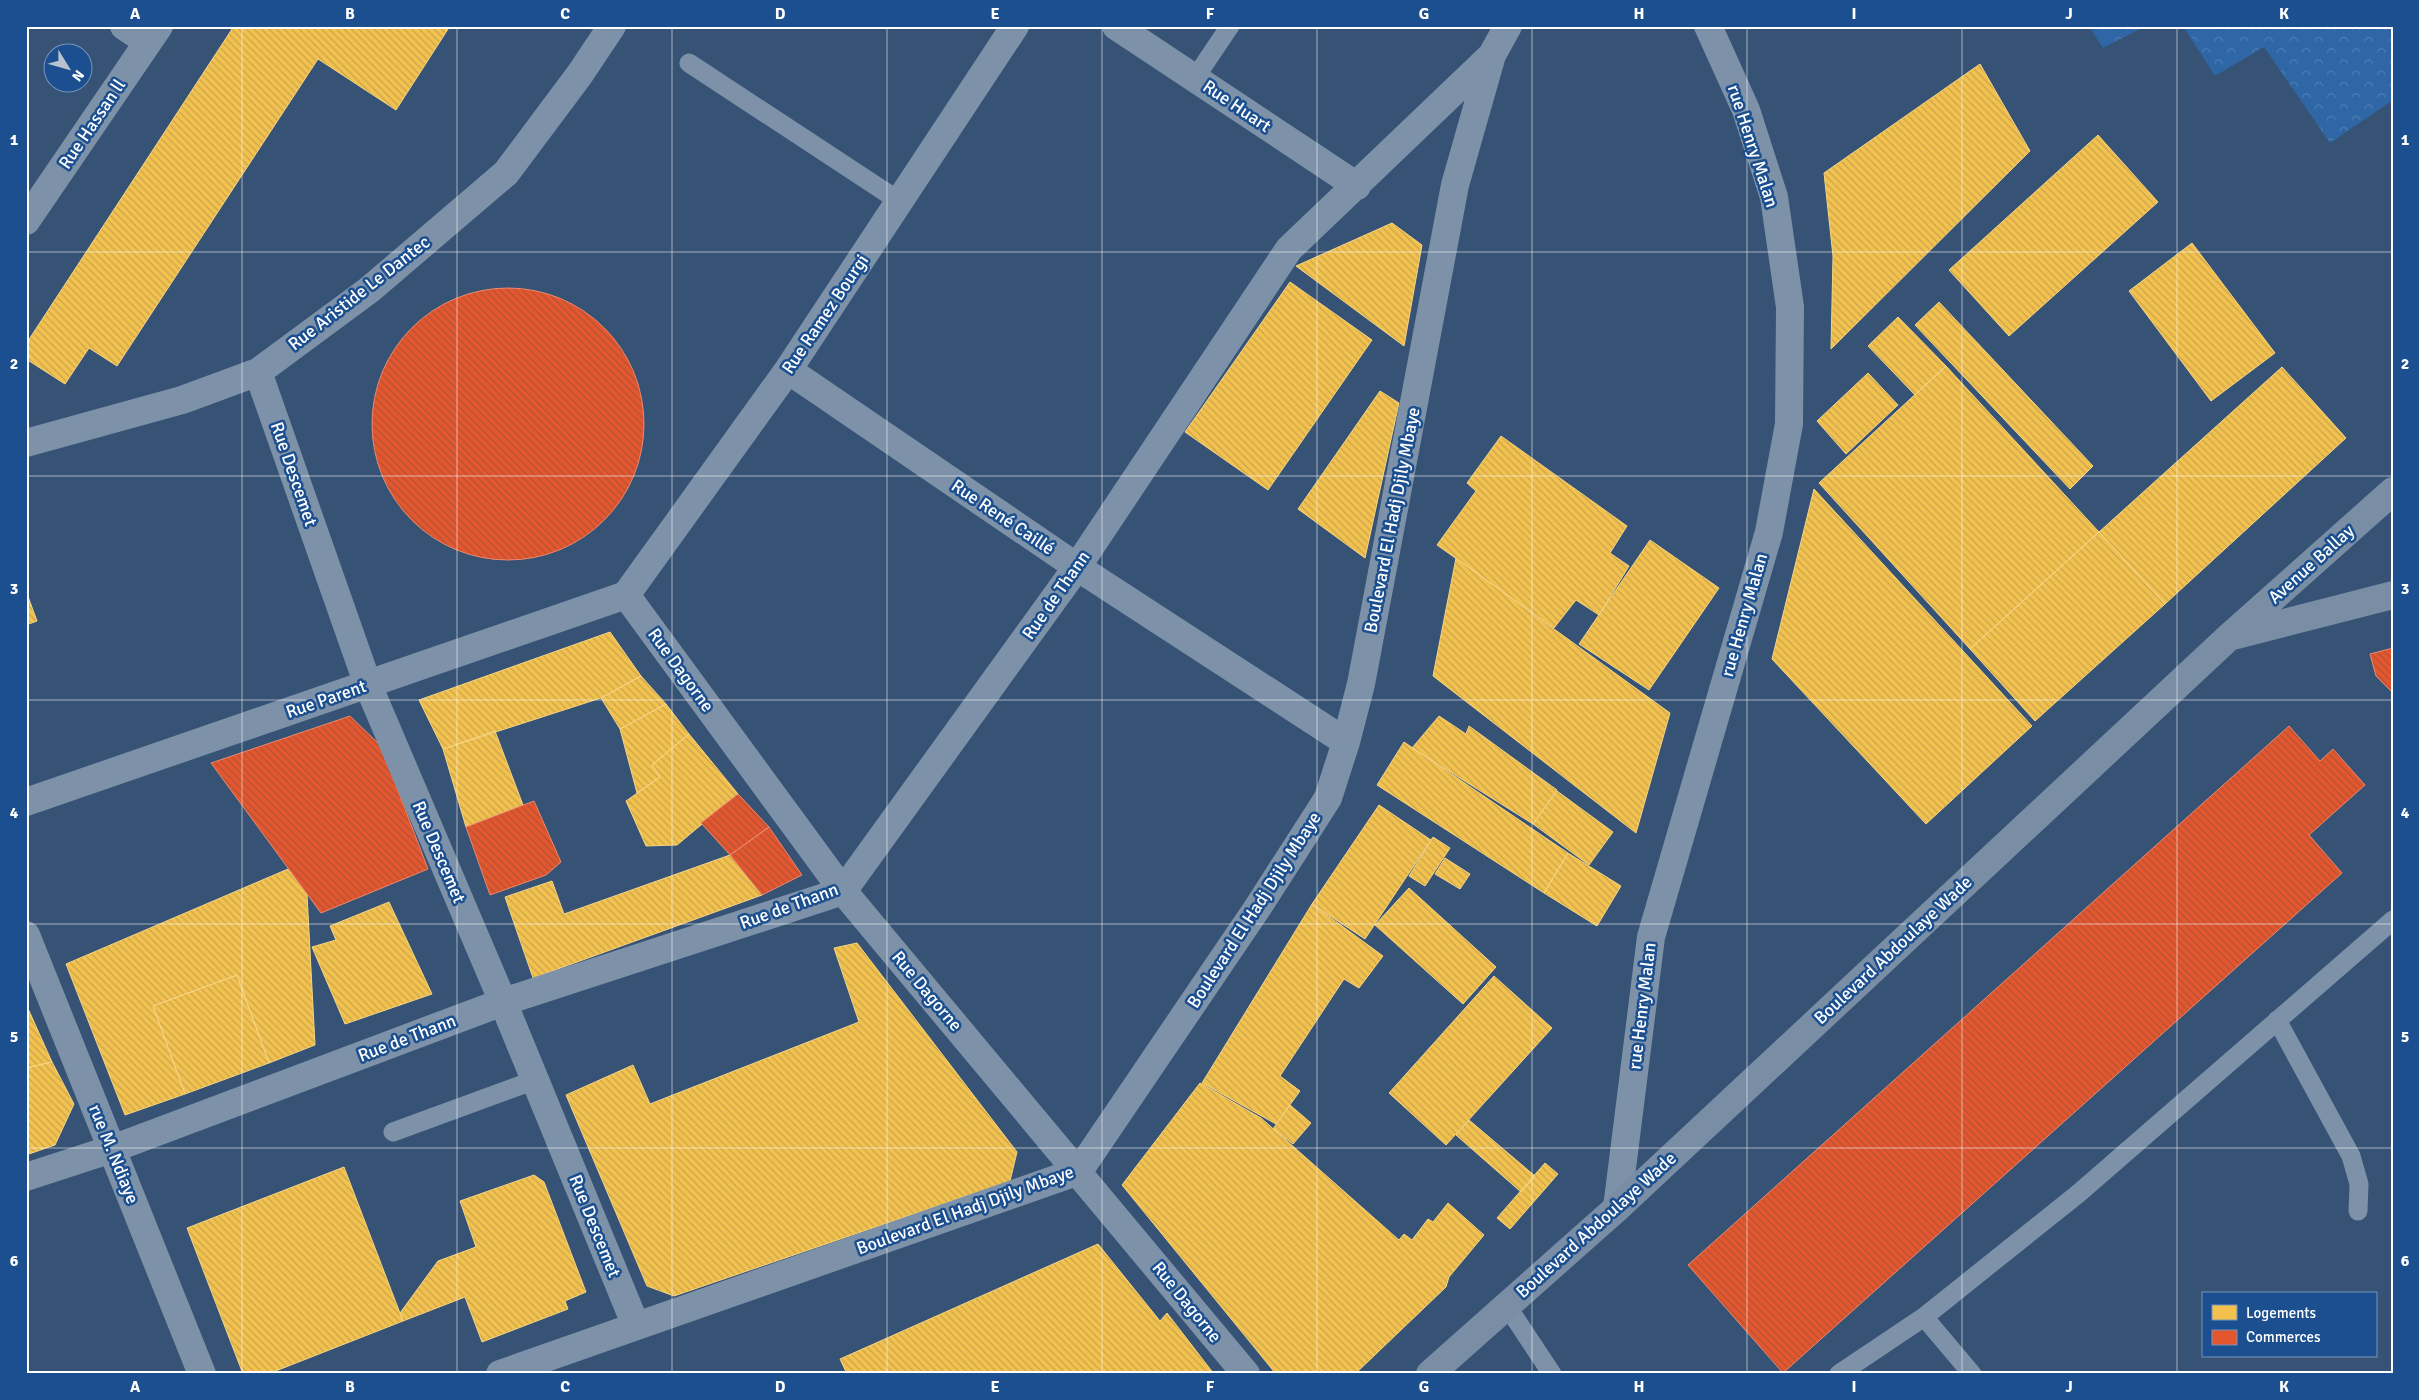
<svg xmlns="http://www.w3.org/2000/svg" width="2419" height="1400" viewBox="0 0 2419 1400" font-family="Signika,sans-serif">
<defs>
<pattern id="park-crowns" width="20" height="18" patternUnits="userSpaceOnUse" patternTransform="scale(1.25)"><rect width="20" height="18" fill="#2f66a5"/><path d="M2 6a3 3 0 1 1 6 0M12 15a3 3 0 1 1 6 0" fill="none" stroke="#4e7db2"/></pattern>
<pattern id="homes-back-hatch" width="6" height="6" patternUnits="userSpaceOnUse" patternTransform="scale(1.25)"><rect width="6" height="6" fill="#f2c14e"/><path d="M-1 5l2 2M0 0l6 6M5-1l2 2" fill="none" stroke="#c8a44e"/></pattern>
<pattern id="shops-back-hatch" width="6" height="6" patternUnits="userSpaceOnUse" patternTransform="scale(1.25)"><rect width="6" height="6" fill="#e4572e"/><path d="M-1 5l2 2M0 0l6 6M5-1l2 2" fill="none" stroke="#af5338"/></pattern>
</defs>
<rect width="100%" height="100%" fill="#365274"/>
<path fill="url(#park-crowns)" d="M 2089,26 L 2146,26 L 2103,48 Z
M 2183,26 L 2393,26 L 2393,100 L 2330,143 L 2264,47 L 2215,76 Z"/>
<path fill="url(#homes-back-hatch)" stroke="#f6d483" d="M 234,26 L 450,26 L 396,110 L 318,59 L 117,366 L 89,348 L 65,384 L 26,359 L 26,344 Z
M 1980,64 L 2030,151 L 1831,349 L 1833,256 L 1824,173 Z
M 2098,135 L 2158,202 L 2009,336 L 1949,270 Z
M 1392,223 L 1422,245 L 1404,346 L 1296,266 Z
M 2192,243 L 2275,353 L 2211,401 L 2129,291 Z
M 1290,282 L 1372,340 L 1268,490 L 1185,432 Z
M 1939,302 L 2093,466 L 2070,489 L 1915,325 Z
M 1898,317 L 1946,366 L 1915,395 L 1868,346 Z
M 1946,366 L 2099,532 L 1970,649 L 1819,483 Z
M 2282,367 L 2346,438 L 2165,604 L 2099,532 Z
M 1868,373 L 1898,405 L 1846,454 L 1817,421 Z
M 1380,391 L 1399,403 L 1365,558 L 1298,509 Z
M 1501,436 L 1627,526 L 1610,553 L 1629,566 L 1599,615 L 1576,600 L 1554,628 L 1437,545 L 1476,491 L 1467,483 Z
M 1814,489 L 2032,726 L 1926,824 L 1772,659 Z
M 2099,532 L 2165,604 L 2035,721 L 1970,649 Z
M 1650,540 L 1719,588 L 1649,690 L 1579,644 Z
M 1456,558 L 1670,713 L 1636,833 L 1433,676 Z
M 26,591 L 37,621 L 26,625 Z
M 610,632 L 641,676 L 601,698 L 443,749 L 419,700 Z
M 641,676 L 666,704 L 620,729 L 601,698 Z
M 666,704 L 689,734 L 652,765 L 660,777 L 637,793 L 620,729 Z
M 1439,716 L 1466,734 L 1469,726 L 1557,790 L 1533,824 L 1412,748 Z
M 495,731 L 523,805 L 466,827 L 443,749 Z
M 689,734 L 738,794 L 677,845 L 646,846 L 626,801 L 660,777 L 652,765 Z
M 1404,742 L 1568,853 L 1544,893 L 1377,785 Z
M 1557,791 L 1613,832 L 1589,865 L 1533,824 Z
M 1379,805 L 1431,840 L 1365,939 L 1312,904 Z
M 1433,837 L 1450,848 L 1425,886 L 1409,876 Z
M 1568,853 L 1621,886 L 1597,926 L 1544,893 Z
M 730,855 L 762,895 L 533,978 L 505,897 L 552,881 L 564,914 Z
M 1445,858 L 1470,874 L 1460,889 L 1435,874 Z
M 288,869 L 307,894 L 315,1045 L 269,1063 L 237,975 L 153,1006 L 185,1094 L 125,1115 L 66,964 Z
M 1409,888 L 1496,967 L 1463,1004 L 1375,925 Z
M 389,902 L 432,994 L 345,1024 L 312,947 L 336,940 L 330,926 Z
M 1312,904 L 1383,956 L 1359,988 L 1344,979 L 1280,1076 L 1300,1091 L 1276,1124 L 1202,1083 Z
M 857,943 L 1017,1152 L 1010,1181 L 674,1296 L 647,1286 L 566,1095 L 633,1065 L 650,1104 L 859,1022 L 834,948 Z
M 237,975 L 269,1063 L 185,1094 L 153,1006 Z
M 1494,976 L 1552,1028 L 1446,1145 L 1389,1093 Z
M 26,1004 L 52,1062 L 26,1068 Z
M 52,1062 L 74,1104 L 55,1145 L 26,1155 L 26,1068 Z
M 1200,1083 L 1261,1118 L 1399,1240 L 1404,1234 L 1412,1240 L 1428,1219 L 1433,1222 L 1448,1203 L 1484,1235 L 1449,1277 L 1446,1287 L 1355,1374 L 1276,1374 L 1122,1185 Z
M 1290,1105 L 1311,1123 L 1293,1144 L 1273,1129 Z
M 1469,1120 L 1535,1176 L 1521,1192 L 1456,1135 Z
M 1545,1163 L 1558,1174 L 1510,1229 L 1497,1218 Z
M 344,1167 L 403,1321 L 268,1374 L 243,1374 L 187,1228 Z
M 534,1175 L 544,1182 L 586,1292 L 565,1301 L 568,1309 L 482,1342 L 465,1297 L 403,1321 L 400,1313 L 438,1261 L 476,1247 L 460,1201 Z
M 1098,1244 L 1160,1321 L 1167,1313 L 1214,1374 L 847,1374 L 840,1359 Z"/>
<path fill="url(#shops-back-hatch)" stroke="#ec896d" d="M372 424a136 136 0 1 1 272 0a136 136 0 1 1-272 0Z
M 2393,648 L 2393,693 L 2376,676 L 2370,654 Z
M 350,716 L 381,746 L 428,869 L 321,913 L 211,763 Z
M 2289,726 L 2320,761 L 2333,749 L 2365,785 L 2309,835 L 2342,873 L 1783,1373 L 1688,1265 Z
M 738,794 L 769,827 L 730,855 L 701,823 Z
M 534,801 L 561,862 L 546,875 L 490,895 L 466,827 Z
M 769,827 L 802,875 L 762,895 L 730,855 Z"/>
<g fill="none" stroke-linecap="round" stroke-linejoin="round">
<path stroke="#7d92a8" stroke-width="19" d="M 689,63 L 899,201
M 1195,78 L 1230,26
M 2277,1020 L 2351,1156 L 2359,1184 L 2358,1211
M 393,1132 L 535,1080
M 1507,1306 L 1552,1374
M 1924,1317 L 1972,1374
M 1839,1374 L 1924,1317 L 2079,1193 L 2393,920"/>
<path stroke="#7d92a8" stroke-width="28" d="M 124,26 L 148,42
M 1116,26 L 1357,186
M 26,221 L 159,26
M 788,370 L 1077,567 L 1346,742
M 258,372 L 368,685 L 503,1002 L 636,1326
M 26,443 L 182,400 L 258,372 L 369,290 L 506,173 L 580,74 L 612,26
M 626,595 L 843,891 L 1246,1374
M 626,595 L 788,370 L 1015,26
M 26,802 L 626,595
M 26,935 L 202,1374
M 26,1177 L 112,1149 L 503,1002 L 843,891 L 1077,567 L 1289,249 L 1492,55
M 1617,1208 L 1651,937 L 1769,532 L 1789,424 L 1790,307 L 1774,197 L 1746,110 L 1708,26
M 500,1374 L 1079,1171 L 1258,907 L 1328,798 L 1346,742 L 1361,684 L 1455,185 L 1492,55 L 1508,26"/>
<path stroke="#798da4" stroke-width="28" d="M 2233,636 L 2393,595
M 1430,1374 L 1617,1208 L 2229,637 L 2393,491"/>
</g>
<path fill="none" stroke="#fff" stroke-width="1" stroke-opacity="0.55" d="M 242,26 L 242,1374M 457,26 L 457,1374M 672,26 L 672,1374M 887,26 L 887,1374M 1102,26 L 1102,1374M 1317,26 L 1317,1374M 1532,26 L 1532,1374M 1747,26 L 1747,1374M 1962,26 L 1962,1374M 2177,26 L 2177,1374M 26,252 L 2393,252M 26,476 L 2393,476M 26,700 L 2393,700M 26,924 L 2393,924M 26,1148 L 2393,1148"/>
<g text-anchor="middle" stroke-width="5" stroke-linejoin="round" paint-order="stroke">
<g font-size="18" fill="#fff" stroke="#1b4f8f">
<text transform="translate(1237 106) rotate(34)" y="6">Rue Huart</text>
<text transform="translate(92 124) rotate(-56)" y="6">Rue Hassan ll</text>
<text transform="translate(1753 146) rotate(72)" y="6">rue Henry Malan</text>
<text transform="translate(359 293) rotate(-38)" y="6">Rue Aristide Le Dantec</text>
<text transform="translate(825 314) rotate(-56)" y="6">Rue Ramez Bourgi</text>
<text transform="translate(294 474) rotate(71)" y="6">Rue Descemet</text>
<text transform="translate(1003 517) rotate(34)" y="6">Rue René Caillé</text>
<text transform="translate(1392 520) rotate(-79)" y="6">Boulevard El Hadj Djily Mbaye</text>
<text transform="translate(2311 564) rotate(-42)" y="6">Avenue Ballay</text>
<text transform="translate(1056 595) rotate(-55)" y="6">Rue de Thann</text>
<text transform="translate(1744 615) rotate(-74)" y="6">rue Henry Malan</text>
<text transform="translate(681 670) rotate(54)" y="6">Rue Dagorne</text>
<text transform="translate(326 699) rotate(-19)" y="6">Rue Parent</text>
<text transform="translate(439 852) rotate(67)" y="6">Rue Descemet</text>
<text transform="translate(789 906) rotate(-20)" y="6">Rue de Thann</text>
<text transform="translate(1254 910) rotate(-57)" y="6">Boulevard El Hadj Djily Mbaye</text>
<text transform="translate(1893 950) rotate(-43)" y="6">Boulevard Abdoulaye Wade</text>
<text transform="translate(927 991) rotate(50)" y="6">Rue Dagorne</text>
<text transform="translate(1642 1006) rotate(-83)" y="6">rue Henry Malan</text>
<text transform="translate(407 1038) rotate(-21)" y="6">Rue de Thann</text>
<text transform="translate(114 1154) rotate(68)" y="6">rue M. Ndiaye</text>
<text transform="translate(965 1210) rotate(-20)" y="6">Boulevard El Hadj Djily Mbaye</text>
<text transform="translate(1596 1225) rotate(-42)" y="6">Boulevard Abdoulaye Wade</text>
<text transform="translate(595 1226) rotate(68)" y="6">Rue Descemet</text>
<text transform="translate(1187 1302) rotate(51)" y="6">Rue Dagorne</text>
</g>
</g>
<rect width="2419" height="1400" fill="none" stroke="#1b4f8f" stroke-width="55"/>
<rect x="2202" y="1292" width="175" height="65" fill="#1b4f8f" stroke="#7695bc"/>
<rect x="2212" y="1305" width="25" height="15" fill="#f2c14e" stroke="#7695bc"/>
<text x="2246" y="1318" font-size="15" fill="#ffffff">Logements</text>
<rect x="2212" y="1330" width="25" height="15" fill="#e4572e" stroke="#7695bc"/>
<text x="2246" y="1342" font-size="15" fill="#ffffff">Commerces</text>
<g transform="translate(68 68) rotate(127)"><circle r="24" fill="#1b4f8f" stroke="#7695bc"/>
<path d="M0-4L9 19L0 12L-9 19Z" fill="#b9c2ce"/>
<text y="-8" font-size="14" font-weight="bold" text-anchor="middle" fill="#ffffff">N</text>
</g>
<rect x="28" y="28" width="2364" height="1344" fill="none" stroke="#fff" stroke-width="2"/>
<g font-size="16" text-anchor="middle" font-weight="bold" fill="#fff">
<text x="135" y="19">A</text>
<text x="350" y="19">B</text>
<text x="565" y="19">C</text>
<text x="780" y="19">D</text>
<text x="995" y="19">E</text>
<text x="1210" y="19">F</text>
<text x="1424" y="19">G</text>
<text x="1639" y="19">H</text>
<text x="1854" y="19">I</text>
<text x="2069" y="19">J</text>
<text x="2284" y="19">K</text>
<text x="14" y="145">1</text>
<text x="2405" y="145">1</text>
<text x="14" y="369">2</text>
<text x="2405" y="369">2</text>
<text x="14" y="594">3</text>
<text x="2405" y="594">3</text>
<text x="14" y="818">4</text>
<text x="2405" y="818">4</text>
<text x="14" y="1042">5</text>
<text x="2405" y="1042">5</text>
<text x="14" y="1266">6</text>
<text x="2405" y="1266">6</text>
<text x="135" y="1392">A</text>
<text x="350" y="1392">B</text>
<text x="565" y="1392">C</text>
<text x="780" y="1392">D</text>
<text x="995" y="1392">E</text>
<text x="1210" y="1392">F</text>
<text x="1424" y="1392">G</text>
<text x="1639" y="1392">H</text>
<text x="1854" y="1392">I</text>
<text x="2069" y="1392">J</text>
<text x="2284" y="1392">K</text>
</g>
</svg>
